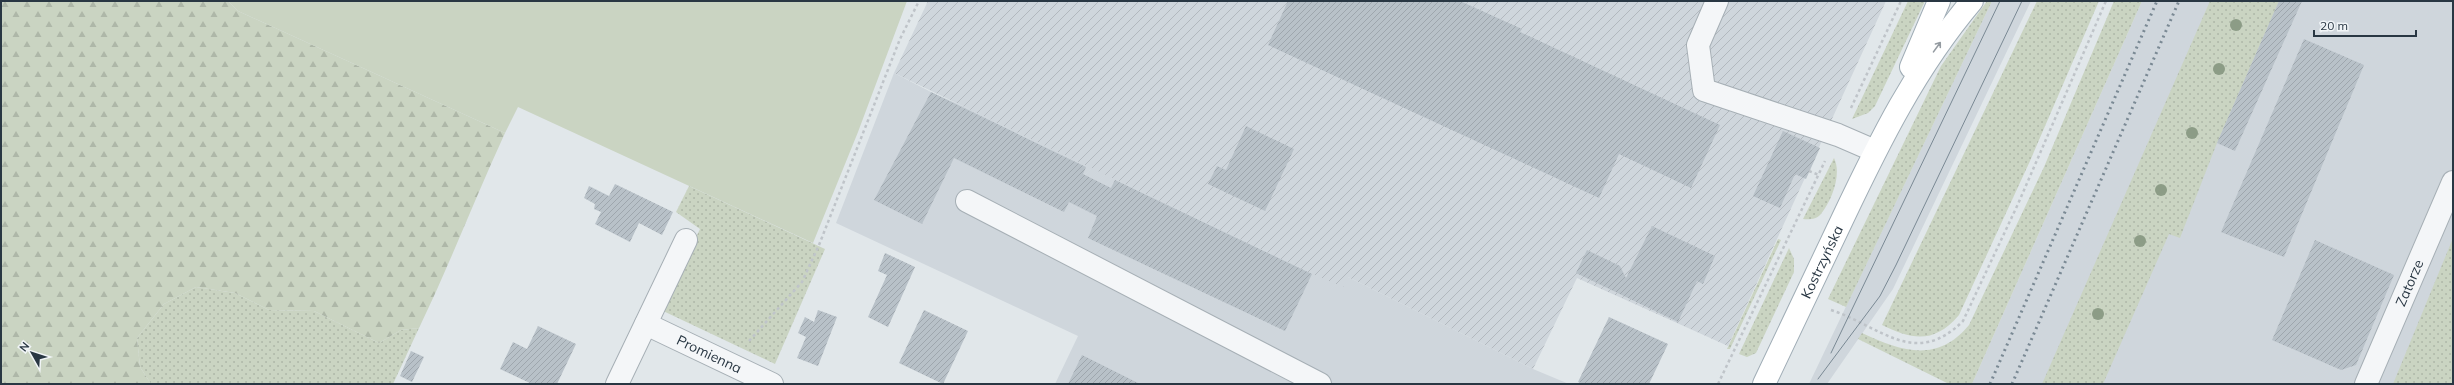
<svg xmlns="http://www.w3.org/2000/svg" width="2454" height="385" viewBox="0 0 2454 385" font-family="Mulish,sans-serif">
<defs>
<pattern id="industrial-furrows" width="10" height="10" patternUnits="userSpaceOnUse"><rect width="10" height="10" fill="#cfd6dc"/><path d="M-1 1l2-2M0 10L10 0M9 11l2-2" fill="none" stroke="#b2b8be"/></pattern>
<pattern id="grass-dots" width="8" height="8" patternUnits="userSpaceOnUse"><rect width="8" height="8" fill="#cad4c2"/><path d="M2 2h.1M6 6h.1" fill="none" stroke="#aeb7a8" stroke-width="1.8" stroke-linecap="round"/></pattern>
<pattern id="forest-firs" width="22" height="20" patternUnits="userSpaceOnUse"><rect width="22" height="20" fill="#cad4c2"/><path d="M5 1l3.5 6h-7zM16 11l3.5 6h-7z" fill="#aeb7a8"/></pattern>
<pattern id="building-hatch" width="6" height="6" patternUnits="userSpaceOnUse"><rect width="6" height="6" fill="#b8c1c8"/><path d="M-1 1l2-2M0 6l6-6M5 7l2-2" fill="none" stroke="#9ea6ad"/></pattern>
</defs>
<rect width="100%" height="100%" fill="#e1e7ea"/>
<path fill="#cfd6dc" d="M 1992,1 L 2031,1 L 1893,289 L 1827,384 L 1809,384 Z
M 2142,1 L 2453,1 L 2453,384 L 1972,384 Z
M 894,73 L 931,92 L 1348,277 L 1533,369 L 1569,384 L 1055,384 L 1078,336 L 836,223 Z"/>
<path fill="url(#industrial-furrows)" d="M 928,1 L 1886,1 L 1728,346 L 1577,278 L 1533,369 L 1348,277 L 1343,287 L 1312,274 L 894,73 Z"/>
<path fill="url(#grass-dots)" d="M 1908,1 L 1925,1 L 1875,106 L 1868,113 L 1852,119 Z
M 1987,1 L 1992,1 L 1846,307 L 1828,299 L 1941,66 Z
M 2037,1 L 2099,1 L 2030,161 L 1959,315 C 1934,344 1913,340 1882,325 Z
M 2114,1 L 2142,1 L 1972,384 L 1949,384 L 1858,339 L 1862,333 C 1901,351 1937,364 1969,325 L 2044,167 Z
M 2210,1 L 2279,1 L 2217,143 L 2180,238 L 2169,234 L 2103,384 L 2042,384 Z
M 1834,158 C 1842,174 1832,200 1821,214 C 1817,219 1809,220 1803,219 Z
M 689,186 L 825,249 L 775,364 L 661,310 L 700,229 L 676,212 Z
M 2453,238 L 2453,384 L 2393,384 Z
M 1778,239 L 1781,240 L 1730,349 L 1727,349 Z
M 1789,248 L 1794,259 L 1794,272 L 1756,353 L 1747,357 L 1739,354 Z
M 196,287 L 235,293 L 269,310 L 314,311 L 379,343 L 401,330 L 419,328 L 393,384 L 151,384 L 140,367 L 137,338 L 164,304 Z"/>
<path fill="url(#forest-firs)" d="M 1,1 L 228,1 L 238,11 L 505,133 C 475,198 450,264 419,328 L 401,330 L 379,343 L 314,311 L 269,310 L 235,293 L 196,287 L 164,304 L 137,338 L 140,367 L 151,384 L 1,384 Z"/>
<path fill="#cad4c2" d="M 228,1 L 907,1 L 858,132 L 813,243 L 518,107 L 505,133 L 238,11 Z"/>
<path fill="url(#building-hatch)" d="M 1288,1 L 1460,1 L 1522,29 L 1520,32 L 1720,125 L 1691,188 L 1619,154 L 1599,198 L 1268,45 Z
M 2279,1 L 2302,1 L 2235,151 L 2217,143 Z
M 2304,39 L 2364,65 L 2284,257 L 2221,232 Z
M 931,92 L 1086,167 L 1083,174 L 1111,188 L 1115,180 L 1312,274 L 1285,331 L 1088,238 L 1097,216 L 1069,202 L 1064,212 L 954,158 L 922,224 L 874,200 Z
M 1246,126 L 1294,149 L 1265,211 L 1208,184 L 1217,166 L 1226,170 Z
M 1783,131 L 1820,148 L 1806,179 L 1795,174 L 1780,208 L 1753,196 Z
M 615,184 L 673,212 L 662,235 L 639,223 L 630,242 L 595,224 L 601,212 L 594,209 L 595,204 L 584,198 L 589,186 L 609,196 Z
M 1652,226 L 1715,256 L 1703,284 L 1697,281 L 1678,322 L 1576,273 L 1587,250 L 1620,266 L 1626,278 Z
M 2315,240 L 2394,275 L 2356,365 L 2341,370 L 2272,340 Z
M 885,253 L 915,267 L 888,327 L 868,317 L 887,275 L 878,271 Z
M 818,310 L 837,317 L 818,366 L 797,358 L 806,337 L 798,333 L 805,317 L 814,322 Z
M 924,310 L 968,331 L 943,384 L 899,363 Z
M 1609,317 L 1668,344 L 1649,384 L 1583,384 L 1578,382 Z
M 538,326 L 576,344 L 557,384 L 532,384 L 500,369 L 513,342 L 527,349 Z
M 411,351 L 424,357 L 412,382 L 400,376 Z
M 1082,355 L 1138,383 L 1138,384 L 1068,384 Z"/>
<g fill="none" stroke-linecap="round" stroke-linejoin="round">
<defs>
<g id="minor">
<path d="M 1717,1 L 1698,45 L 1704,90 L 1838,135 L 1875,151"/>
<path d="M 967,201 L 1320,384"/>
<path id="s1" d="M 646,324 L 772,384"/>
<path d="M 617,384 L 686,240"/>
<path id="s2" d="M 2366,384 L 2453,182"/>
</g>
<g id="major">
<path d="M 1911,67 L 1939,1"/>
<path id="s3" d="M 1764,384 C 1790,329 1816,274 1842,220 C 1879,142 1916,67 1972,1"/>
</g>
</defs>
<use href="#minor" stroke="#a6afb5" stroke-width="24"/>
<use href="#major" stroke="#a0adb6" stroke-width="24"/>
<path stroke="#bfc4c9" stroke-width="2.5" stroke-dasharray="3 3" stroke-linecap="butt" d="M 1851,108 L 1901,1
M 1809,171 L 1819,175
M 1831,310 C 1880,326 1915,369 1963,321 L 2018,204 L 2106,1
M 749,341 L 802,282 L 819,245 L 900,39 L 919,1
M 1718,384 L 1825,161"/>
<use href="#minor" stroke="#f4f6f8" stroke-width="22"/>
<use href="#major" stroke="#fff" stroke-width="22"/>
<path stroke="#7a8994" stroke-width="1" d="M 1831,353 L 2000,1
M 1818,379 L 1880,296 L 1896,265 L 2022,1"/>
<path stroke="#7a8994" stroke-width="3" stroke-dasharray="2 4" stroke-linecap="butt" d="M 1990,384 L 2157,1
M 2012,384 L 2179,1"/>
</g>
<g fill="#8c9c86">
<circle cx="2236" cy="25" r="6"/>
<circle cx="2219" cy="69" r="6"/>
<circle cx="2192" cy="133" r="6"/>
<circle cx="2161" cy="190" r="6"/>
<circle cx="2140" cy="241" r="6"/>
<circle cx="2098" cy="314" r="6"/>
</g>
<defs><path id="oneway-shaft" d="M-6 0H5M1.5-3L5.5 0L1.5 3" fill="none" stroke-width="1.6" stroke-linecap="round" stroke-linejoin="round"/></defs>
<use stroke="#949ba1" href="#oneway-shaft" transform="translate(1937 47) rotate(-54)"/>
<g text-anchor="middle" stroke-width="4" stroke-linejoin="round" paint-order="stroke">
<g font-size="14" fill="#293743" stroke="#f1f5f7">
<text dy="5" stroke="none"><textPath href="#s3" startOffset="135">Kostrzyńska</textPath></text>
<text dy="5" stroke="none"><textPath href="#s2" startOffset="110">Zatorze</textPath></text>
<text dy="5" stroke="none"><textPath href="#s1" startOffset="70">Promienna</textPath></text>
</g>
</g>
<rect width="2454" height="385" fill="none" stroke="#293743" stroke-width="4"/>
<g transform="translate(32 353) rotate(309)" stroke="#f1f5f7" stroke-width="3" paint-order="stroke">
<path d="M0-3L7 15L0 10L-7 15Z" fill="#293743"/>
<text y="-6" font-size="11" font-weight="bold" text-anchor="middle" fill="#293743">N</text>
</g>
<path d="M2314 30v6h102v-6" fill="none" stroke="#293743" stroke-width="2"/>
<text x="2320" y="30" font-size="12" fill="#293743" stroke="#f1f5f7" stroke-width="3" paint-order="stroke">20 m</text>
</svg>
